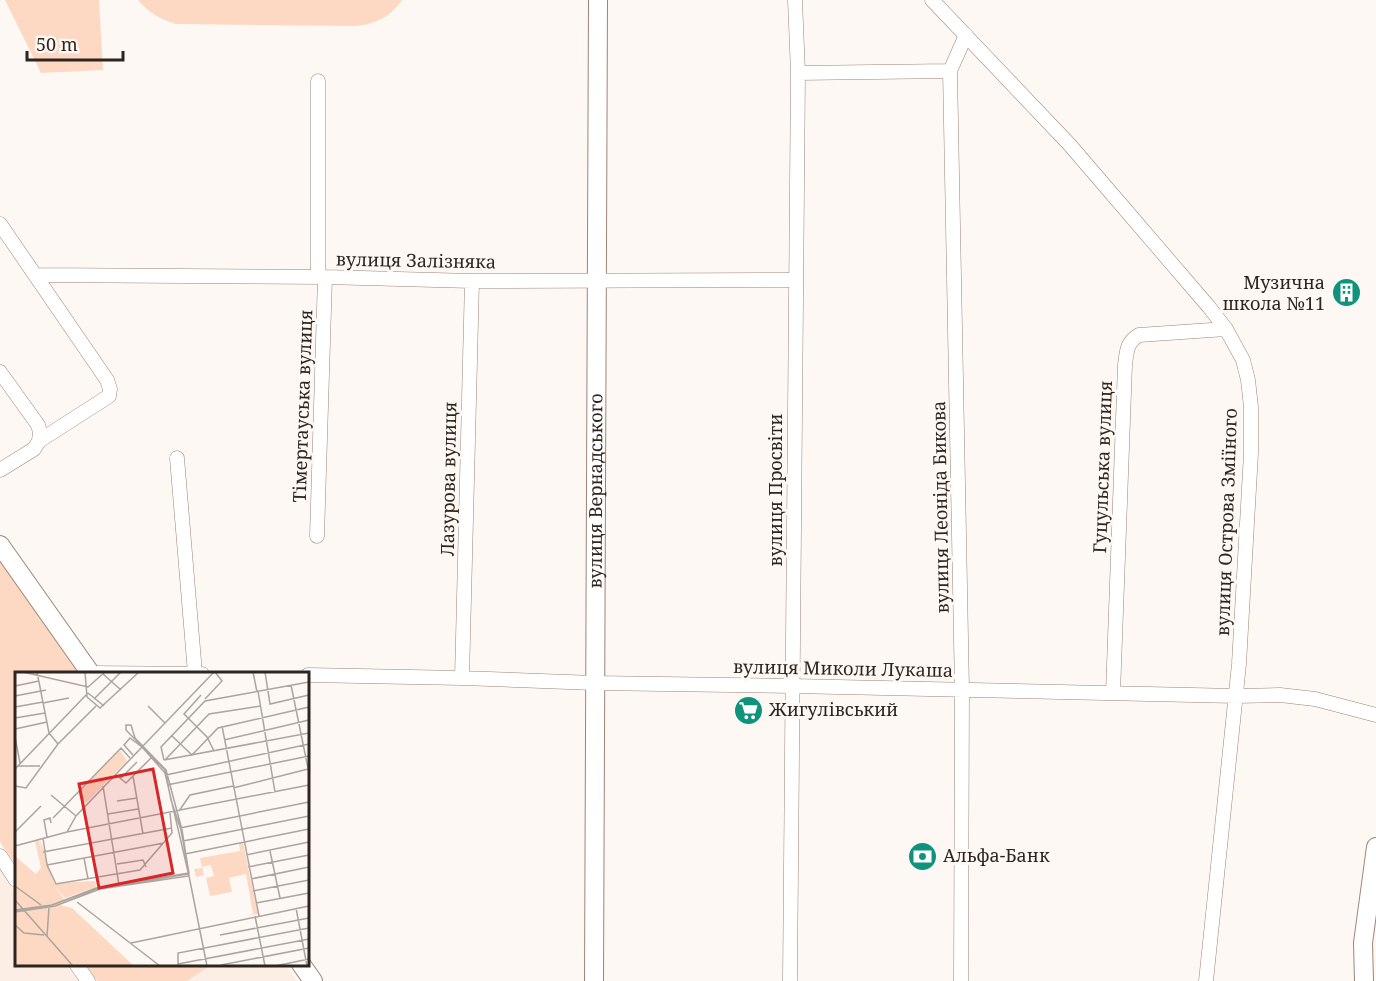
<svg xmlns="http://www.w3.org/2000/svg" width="1376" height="981" viewBox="0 0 1376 981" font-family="'Noto Serif',serif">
<rect width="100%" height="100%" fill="#fdf8f4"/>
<path fill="#fceee5" d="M 0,870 L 16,894 L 16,964 L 66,965 L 78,981 L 0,981 Z
M 211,964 L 285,965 L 297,981 L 187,981 Z"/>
<path fill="#fdd9c3" d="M 5,0 L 99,0 L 103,70 L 41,73 Z
M 138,0 L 402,0 C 391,17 374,25 354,26 L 176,24 C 160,19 149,13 138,0 Z
M 0,562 L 79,673 L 16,674 L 16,865 L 0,842 Z
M 86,965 L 211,965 L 187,981 L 97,981 Z"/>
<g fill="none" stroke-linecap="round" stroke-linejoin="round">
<defs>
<path id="street" d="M 932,0 L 1069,144 L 1209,307 L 1226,329 L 1243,360 L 1248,380 L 1251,407 L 1251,453 L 1239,664 L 1206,981
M 798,73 L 950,71
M 318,81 L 318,277
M 0,224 L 107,380 L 110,389 L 109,396 L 39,441 L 34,449 L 0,470
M 36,275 L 325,277 L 472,281 L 796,280
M 0,372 L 38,425 L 40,432 L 39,441
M 177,458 L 195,673
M 317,536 L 325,277
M 90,673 L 202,674
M 308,675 L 462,678 L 595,683 L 793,686 L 1236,696 L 1280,695 L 1315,699 L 1376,715
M 462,678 L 472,281
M 1113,693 L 1125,365 C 1127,351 1126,343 1139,335 L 1226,329
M 0,856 L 16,880
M 76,964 L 88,981
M 790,981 L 798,73 L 795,0
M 961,981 L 962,690 L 950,71 L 966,35"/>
<g id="secondary">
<path d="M 0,545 L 91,674"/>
<path d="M 301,964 L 313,981"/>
<path id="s1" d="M 594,981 L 598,0"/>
<path d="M 1364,981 L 1363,943 L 1376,847"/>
</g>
</defs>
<use href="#street" stroke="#9e8475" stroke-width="15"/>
<use href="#secondary" stroke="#9e8475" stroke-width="20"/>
<use href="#street" stroke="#fff" stroke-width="14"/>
<use href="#secondary" stroke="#fff" stroke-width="18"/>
</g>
<defs>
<symbol id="building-disc" viewBox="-11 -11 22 22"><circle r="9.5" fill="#0f937c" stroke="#fdf8f4"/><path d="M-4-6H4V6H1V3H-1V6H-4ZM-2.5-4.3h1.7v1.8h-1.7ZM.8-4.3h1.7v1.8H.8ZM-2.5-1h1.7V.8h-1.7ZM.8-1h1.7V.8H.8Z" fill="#fff"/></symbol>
<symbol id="supermarket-disc" viewBox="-11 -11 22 22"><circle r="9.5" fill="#0f937c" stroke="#fdf8f4"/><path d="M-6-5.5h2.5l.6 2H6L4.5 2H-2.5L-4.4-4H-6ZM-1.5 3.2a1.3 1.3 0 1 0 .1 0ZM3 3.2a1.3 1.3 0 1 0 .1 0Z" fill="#fff"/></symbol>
<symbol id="bank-disc" viewBox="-11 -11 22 22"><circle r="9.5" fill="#0f937c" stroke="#fdf8f4"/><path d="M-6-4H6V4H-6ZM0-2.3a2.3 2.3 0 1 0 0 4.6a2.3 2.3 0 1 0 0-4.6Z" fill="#fff"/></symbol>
</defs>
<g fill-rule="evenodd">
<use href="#building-disc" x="1330" y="276" width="33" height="33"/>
<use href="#supermarket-disc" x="732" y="694" width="33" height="33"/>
<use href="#bank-disc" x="906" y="840" width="33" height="33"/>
</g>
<g text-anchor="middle" stroke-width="6" stroke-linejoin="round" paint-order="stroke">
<g font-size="18" fill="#2f251f" stroke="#fdf8f4">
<text transform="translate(416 261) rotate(1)" y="6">вулиця Залізняка</text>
<text transform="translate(303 406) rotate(-88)" y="6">Тімертауська вулиця</text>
<text transform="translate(1103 467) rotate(-88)" y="6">Гуцульська вулиця</text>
<text transform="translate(449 479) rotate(-89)" y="6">Лазурова вулиця</text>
<text transform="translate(776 490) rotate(-90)" y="6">вулиця Просвіти</text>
<text dy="6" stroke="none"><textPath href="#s1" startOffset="490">вулиця Вернадського</textPath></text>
<text transform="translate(941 507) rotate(-91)" y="6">вулиця Леоніда Бикова</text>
<text transform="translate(1227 522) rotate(-88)" y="6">вулиця Острова Зміїного</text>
<text transform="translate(843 669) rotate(1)" y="6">вулиця Миколи Лукаша</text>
</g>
<g font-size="18" fill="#2f251f" stroke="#fdf8f4" text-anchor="start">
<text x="1325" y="289" text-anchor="end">Музична<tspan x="1325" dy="21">школа №11</tspan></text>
<text x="769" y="716">Жигулівський</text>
<text x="943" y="862">Альфа-Банк</text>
</g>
</g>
<g transform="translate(15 672)">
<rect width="294" height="294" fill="#fdf8f4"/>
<path d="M 105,78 L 112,89 L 71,131 L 62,122 ZM 25,167 L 39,211 L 80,209 L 81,215 L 50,226 L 39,213 L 49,227 L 45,233 L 57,236 L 119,294 L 0,294 L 0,184 L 21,202 L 26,196 L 20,169 L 24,168 L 26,181 ZM 224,171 L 228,171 L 243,242 L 230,244 L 238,242 L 231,202 L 214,206 L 217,220 L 195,224 L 191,206 L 199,204 L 196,193 L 187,195 L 189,203 L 181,205 L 179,197 L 187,196 L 185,186 L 225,179 Z" fill="#fdd9c3"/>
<path fill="none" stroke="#aba49f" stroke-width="1.5" d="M 8,0 L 73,15 L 90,0M 22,0 L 34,61 L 43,72M 70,0 L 72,25 L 85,36 L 124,0M 238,0 L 242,20M 250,0 L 255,32 L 294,23M 88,2 L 106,18M 276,13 L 294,101M 0,14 L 24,9M 243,19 L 260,120M 73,21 L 89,34M 186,23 L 169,42 L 192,65 L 199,79M 0,24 L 31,18M 79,27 L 106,0M 190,27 L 207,9 L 200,0M 28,31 L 54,26M 133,34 L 150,51M 0,35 L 28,30M 0,46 L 30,41M 207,54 L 244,244M 0,57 L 32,50M 157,64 L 177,83 L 203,56 L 294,35M 0,65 L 5,91M 209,68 L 294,48M 149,88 L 146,75 L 190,29 L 294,10M 149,88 L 294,61M 150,88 L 194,42 L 246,34M 2,94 L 25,94M 0,97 L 73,21M 100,102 L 111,111 L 137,85M 151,103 L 294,72M 118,104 L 128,162M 105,107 L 122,90M 152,113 L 294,84M 0,114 L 11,116 L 43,72 L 81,34M 88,114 L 104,213M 218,116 L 293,97M 36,123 L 61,144M 102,129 L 122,126M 164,139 L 175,123 L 218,114M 93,142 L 123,137M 38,146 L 106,76 L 115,86M 165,156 L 294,130M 0,160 L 26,134M 52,160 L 61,144 L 127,75 L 115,66 L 109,73 L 118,83M 32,165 L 29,148 L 35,146 L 36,151M 28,166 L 32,193 L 41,212 L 125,198 L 157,161 L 155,141M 168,169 L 294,144M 0,174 L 52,160 L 294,113M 255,179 L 265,226M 28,180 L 157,156M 170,182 L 294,157M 231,183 L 294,170M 69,186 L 73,207M 102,192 L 128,188 L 131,195M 32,193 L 149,171M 233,195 L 294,183M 174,204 L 192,294M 236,207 L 294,195M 0,214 L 26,233M 238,219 L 294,208M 0,228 L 58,294M 62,230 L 145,294M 241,231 L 294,221M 281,236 L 292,294M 0,238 L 37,233 L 81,216 L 174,201 L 166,158 L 156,128 L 150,98 L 111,58 L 111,53 L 116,53 L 120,66 L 151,98 L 167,158 L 174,202 L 81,217 L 37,233 L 0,239M 0,240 L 40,234 L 85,217 L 174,204 L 150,101 L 127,75 L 199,0M 240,244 L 250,294M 0,253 L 9,261 L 29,263M 205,263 L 294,246M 32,264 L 34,235M 116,271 L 294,234M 163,292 L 294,267M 206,293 L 294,276M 163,294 L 163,281 L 294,256M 260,294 L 294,287"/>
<path fill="#d62828" fill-opacity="0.15" stroke="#d62828" stroke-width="3" d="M 138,97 L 158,201 L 84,216 L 64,112 Z"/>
<rect width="294" height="294" fill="none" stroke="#2f251f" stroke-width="3"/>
</g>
<path d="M27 51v9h96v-9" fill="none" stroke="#2f251f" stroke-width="3"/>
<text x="36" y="51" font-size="18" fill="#2f251f" stroke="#fdf8f4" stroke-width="4.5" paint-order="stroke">50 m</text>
</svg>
